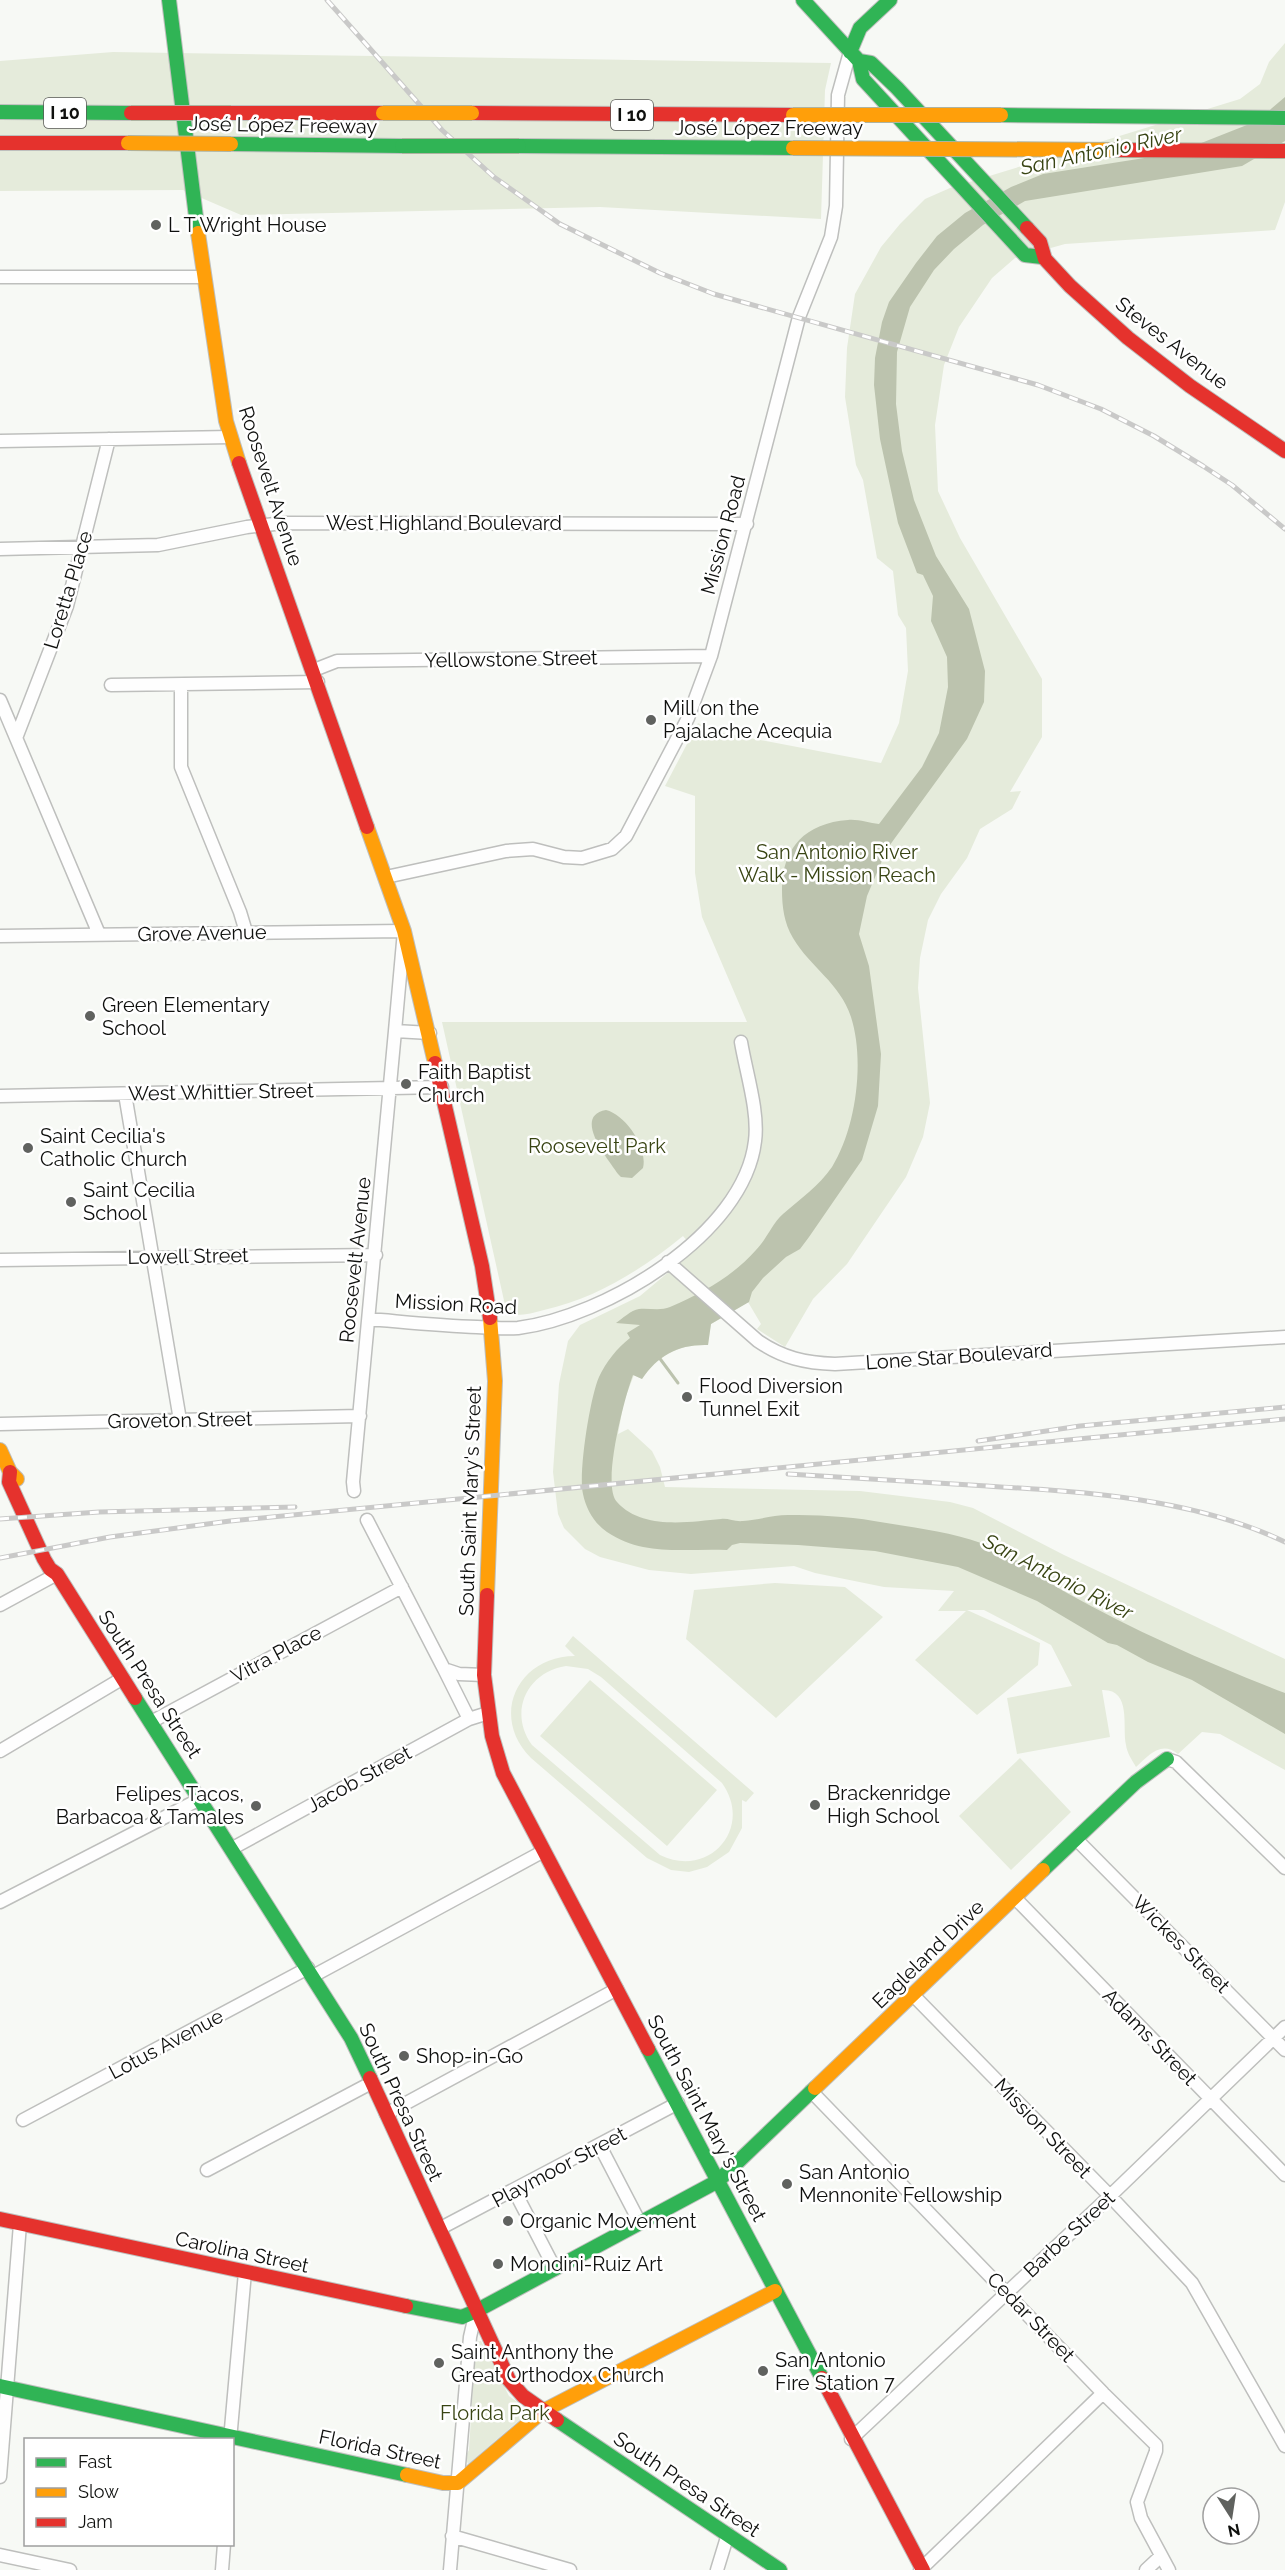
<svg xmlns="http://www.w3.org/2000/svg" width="1285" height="2570" viewBox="0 0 1285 2570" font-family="Raleway,sans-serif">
<rect width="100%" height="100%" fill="#f7f9f5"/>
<path fill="#e5ebdb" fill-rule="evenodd" d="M 1285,43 L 1285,202 L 1275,230 L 1065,244 L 1015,258 L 992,278 L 959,327 L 944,365 L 935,425 L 938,491 L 960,538 L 1042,679 L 1042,737 L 1010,792 L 1021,791 L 1012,809 L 980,829 L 967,858 L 941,894 L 928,920 L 920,958 L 918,988 L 930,1103 L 923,1137 L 906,1177 L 847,1264 L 813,1299 L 785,1347 L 757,1329 L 761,1324 L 748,1302 L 711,1324 L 708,1345 C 679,1344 658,1355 642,1379 L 634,1375 L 624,1401 L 618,1434 L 628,1429 L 652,1451 L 660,1467 L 665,1487 L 860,1491 L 950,1502 L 973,1508 L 1064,1555 L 1285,1659 L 1285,1770 L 1220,1734 L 1202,1732 L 1178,1754 C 1161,1740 1148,1756 1136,1767 C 1132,1760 1127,1753 1126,1745 C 1122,1726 1132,1689 1102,1690 L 1110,1737 L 1017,1754 L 1007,1698 L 1072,1686 L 1051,1645 L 984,1610 L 967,1610 L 1040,1643 L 1038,1665 L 977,1715 L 915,1660 L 966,1611 L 938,1611 L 954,1591 L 884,1587 L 815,1573 L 794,1566 L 691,1574 L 649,1570 L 600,1557 L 585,1549 L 564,1528 L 558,1514 L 553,1472 L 559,1384 L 568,1341 L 580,1325 L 640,1296 L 695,1250 L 683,1236 C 641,1270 597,1298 544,1310 C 532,1313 520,1317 507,1314 L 442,1022 L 747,1022 L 702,917 L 695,873 L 695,796 L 665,786 L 698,723 L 713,731 L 881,763 L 899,723 L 908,671 L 906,628 L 898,615 L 893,571 L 877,558 L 863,480 L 856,465 L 845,397 L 847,348 L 855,294 L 881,247 L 900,224 L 925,199 L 950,188 L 1240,99 L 1260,84 L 1269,62 Z
M 113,52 L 831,63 L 825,90 L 821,219 L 600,207 L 241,215 L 183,190 L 0,191 L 0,61 Z
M 775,1583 L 845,1587 L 883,1617 L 776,1718 L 686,1639 L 694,1590 Z
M 573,1636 L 754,1793 L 746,1802 L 742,1800 L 742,1828 L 729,1852 L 707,1867 L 689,1872 L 671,1870 L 647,1858 L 531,1758 C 489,1716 518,1656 575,1656 L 565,1646 ZM 566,1666 L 588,1669 L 601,1677 L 722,1783 C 754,1828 709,1879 660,1855 L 532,1745 C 508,1712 527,1672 566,1666 Z
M 590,1680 L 717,1790 L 667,1846 L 540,1736 Z
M 1020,1758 L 1071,1812 L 1011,1870 L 959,1816 Z
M 481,2341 L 509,2396 L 530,2411 L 468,2464 L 465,2457 L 469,2450 L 475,2354 L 473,2347 L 476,2342 Z"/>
<path fill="#bcc3ae" d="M 1285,97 L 1285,141 L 1242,166 L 1025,201 L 983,225 L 954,249 L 934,270 L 910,307 L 897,352 L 896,404 L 902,451 L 914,500 L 936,556 L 969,609 L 985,671 L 984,702 L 967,739 L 887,849 L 867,896 L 859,934 L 869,966 L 881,1054 L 878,1106 L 862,1160 L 809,1237 L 800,1249 L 786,1257 L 763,1278 L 752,1292 L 749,1302 L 711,1324 L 708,1345 C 679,1344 658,1355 642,1379 L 633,1375 C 625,1396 601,1485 617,1502 C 642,1530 688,1522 721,1519 C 728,1518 735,1522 743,1521 C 758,1520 773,1515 788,1515 C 815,1515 847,1516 874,1521 C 909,1527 947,1531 981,1543 C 1012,1553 1038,1577 1067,1593 C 1137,1632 1210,1664 1285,1693 L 1285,1734 L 1192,1680 L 1148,1662 L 1117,1645 L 1108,1643 L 1037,1601 L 958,1567 L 875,1551 L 798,1545 L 740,1543 L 732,1545 L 727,1550 C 685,1548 644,1557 607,1532 C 594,1523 586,1509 583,1494 C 578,1474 590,1397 599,1377 C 606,1362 617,1348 630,1338 L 627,1333 L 640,1325 L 616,1323 C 622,1319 631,1310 639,1309 C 649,1308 661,1311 670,1307 C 702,1293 732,1277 756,1250 C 767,1239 771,1225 783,1214 C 800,1199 819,1186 832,1167 C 856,1128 865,1061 851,1017 C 840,983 810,967 793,938 C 784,923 782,906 782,890 C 782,847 806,823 848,820 C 858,819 869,823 879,824 L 922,767 L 939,733 L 948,687 L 947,657 L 931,621 L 933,596 L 923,575 L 917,573 L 898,523 L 880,439 L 874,385 L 875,358 L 882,322 L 889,302 L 916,263 L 937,236 L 965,213 L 1011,187 L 1043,174 L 1176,153 L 1257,121 Z
M 606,1110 C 626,1115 648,1148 643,1168 L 632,1178 L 621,1177 L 618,1174 C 608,1159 572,1116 606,1110 Z"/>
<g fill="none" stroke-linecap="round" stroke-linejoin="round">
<path stroke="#bcc3ae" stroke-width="3" d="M 658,1356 L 678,1383"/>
<defs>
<path id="street" d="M 0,277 L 203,277
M 0,441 L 231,437
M 0,549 L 158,545 L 247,527 L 284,523 L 747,524
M 314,670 L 337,661 L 711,656
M 111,685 L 318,682
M 181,685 L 181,767 L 240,912 L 246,932
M 0,700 L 99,934
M 16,738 L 67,606 L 109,439
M 386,877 L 506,851 L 533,849 L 564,857 L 582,858 L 612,849 L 626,836 L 688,718 L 711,656 L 799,317 L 831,237 L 836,206 L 838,95 L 850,52
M 0,936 L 404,931 L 395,1031
M 125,1094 L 180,1420
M 0,1096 L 442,1087
M 0,1260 L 376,1255
M 668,1262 L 758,1341 C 783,1358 805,1363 835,1364 L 1285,1337
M 369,1319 C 405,1322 441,1326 477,1327 C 491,1328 505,1329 518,1328 C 604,1317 744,1235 755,1141 C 759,1112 746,1072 741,1042
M 0,1424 L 360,1416
M 354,1491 L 353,1482 L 395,1031 L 430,1033
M 367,1520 L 444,1669 L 459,1674 L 484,1675
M 0,1605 L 57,1574
M 444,1669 L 469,1719
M 151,1722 L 402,1587
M 0,1751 L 123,1678
M 1167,1759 L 1176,1762 L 1285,1868
M 1076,1839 L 1285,2050
M 231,1849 L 469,1719 L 488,1713
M 1015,1898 L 1285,2175
M 0,1902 L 200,1799
M 313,1976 L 542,1852
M 913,1995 L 1110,2196 L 1192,2283 L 1285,2446
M 811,2091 L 1103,2393 L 1156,2445 L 1156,2451 L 1137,2502 L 1141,2518 L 1169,2570
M 386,2114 L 617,1989
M 23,2120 L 308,1968
M 600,2146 L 640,2223
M 207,2170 L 371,2083
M 514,2190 L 555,2269
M 439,2229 L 678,2103
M 851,2439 L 1110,2196 L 1285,2027
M 230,2440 L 245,2272
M 0,2477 L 20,2224
M 452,2536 L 570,2570
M 0,2555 L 70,2570
M 222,2570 L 224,2544
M 450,2570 L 470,2337 L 476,2311
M 717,2570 L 728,2534
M 920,2570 L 1103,2393
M 1146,2570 L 1161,2556"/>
<path id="fast" d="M 169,0 L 198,233
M 803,0 L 859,61 L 863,79 L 1025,255 L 1042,257
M 850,52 L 860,28 L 890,0
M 859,61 L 871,63 L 897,88 L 1027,228
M 0,112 L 131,113
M 1001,115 L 1285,118
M 231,144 L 402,146
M 519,146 L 793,148
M 135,1698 L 351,2038 L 370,2078
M 1043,1870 L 1136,1782 L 1167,1759
M 648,2049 L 822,2378
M 406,2306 L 462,2317 L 476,2311 L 718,2181 L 815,2088
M 0,2386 L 407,2475
M 557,2420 L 780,2570"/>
<path id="slow" d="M 198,233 L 226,421 L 239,463
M 367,827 L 404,931 L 435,1063
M 0,1450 L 10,1472 L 17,1479
M 487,1595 L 495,1381 L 490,1318
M 815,2088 L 1043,1870
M 407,2475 L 443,2483 L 458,2483 L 543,2411 L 775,2291"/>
<path id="jam" d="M 231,113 L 383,113
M 472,113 L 793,115
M 0,143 L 128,143
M 1027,228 L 1040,242 L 1045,259 L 1070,286 L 1128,338 L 1190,386 L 1285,451
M 239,463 L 367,827
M 435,1063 L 482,1266 L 490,1318
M 10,1472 L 9,1482 L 44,1559 L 50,1569 L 57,1574 L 135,1698
M 487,1595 L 484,1675 L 492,1736 L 503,1773 L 648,2049
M 370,2078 L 509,2380 L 523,2396 L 557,2420
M 0,2219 L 406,2306
M 822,2378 L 923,2570"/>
</defs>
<use href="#street" stroke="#bebfbd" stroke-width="15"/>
<use href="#fast" stroke="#bebfbd" stroke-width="16"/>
<use href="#slow" stroke="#bebfbd" stroke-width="16"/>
<use href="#jam" stroke="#bebfbd" stroke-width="16"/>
<use href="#street" stroke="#fefefe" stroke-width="12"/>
<use href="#fast" stroke="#30b455" stroke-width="14"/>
<use href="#slow" stroke="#ff9f0a" stroke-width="14"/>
<use href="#jam" stroke="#e5322d" stroke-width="14"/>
<defs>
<path id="rail" d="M 327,0 L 442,130 L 494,177 L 560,224 L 660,273 L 714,294 L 1038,385 L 1101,409 L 1154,436 L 1203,466 L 1232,485 L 1285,529
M 978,1441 L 1080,1426 L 1285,1407
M 788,1474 C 854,1478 921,1482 987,1486 C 1087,1492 1193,1498 1285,1542
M 0,1519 L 99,1512 L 295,1507
M 0,1558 L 110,1537 L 230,1521 L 1285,1419"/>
</defs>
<use href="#rail" stroke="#c9c9c8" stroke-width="5"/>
<use href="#rail" stroke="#fff" stroke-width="3" stroke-dasharray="9" stroke-linecap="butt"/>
<defs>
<path id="fast-bridge" d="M 402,146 L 519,146"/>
<path id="slow-bridge" d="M 383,113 L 472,113
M 793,115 L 1001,115
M 128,143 L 231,144
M 793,148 L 1118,150"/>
<path id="jam-bridge" d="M 131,113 L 231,113
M 1118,150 L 1285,151"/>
</defs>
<use href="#fast-bridge" stroke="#aeb3a1" stroke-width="16" stroke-linecap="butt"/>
<use href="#slow-bridge" stroke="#aeb3a1" stroke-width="16" stroke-linecap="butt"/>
<use href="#jam-bridge" stroke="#aeb3a1" stroke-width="16" stroke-linecap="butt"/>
<use href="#fast-bridge" stroke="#30b455" stroke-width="14"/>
<use href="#slow-bridge" stroke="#ff9f0a" stroke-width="14"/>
<use href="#jam-bridge" stroke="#e5322d" stroke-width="14"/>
</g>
<g fill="#60625f" stroke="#fff" stroke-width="2">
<circle cx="156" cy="225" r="6"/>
<circle cx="651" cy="720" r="6"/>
<circle cx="90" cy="1016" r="6"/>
<circle cx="406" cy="1084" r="6"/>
<circle cx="28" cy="1148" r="6"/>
<circle cx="71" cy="1202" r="6"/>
<circle cx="687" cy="1397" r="6"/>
<circle cx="815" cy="1805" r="6"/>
<circle cx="256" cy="1806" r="6"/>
<circle cx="404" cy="2056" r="6"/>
<circle cx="787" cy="2184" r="6"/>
<circle cx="508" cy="2221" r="6"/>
<circle cx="498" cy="2264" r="6"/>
<circle cx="439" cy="2363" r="6"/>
<circle cx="763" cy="2371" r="6"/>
</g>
<g text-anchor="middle" stroke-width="5" stroke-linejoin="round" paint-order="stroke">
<g fill="#fff" stroke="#575856" stroke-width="1.5">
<rect x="44" y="98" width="42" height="30" rx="4.5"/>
<rect x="611" y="100" width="42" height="30" rx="4.5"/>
</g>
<g font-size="18" font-weight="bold" fill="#0f100e">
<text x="65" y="119">I 10</text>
<text x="632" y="121">I 10</text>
</g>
<g font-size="20" fill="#0f100e" stroke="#fff">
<text transform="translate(283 125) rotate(1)" y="7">José López Freeway</text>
<text x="769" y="135">José López Freeway</text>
<text transform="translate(1172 343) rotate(38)" y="7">Steves Avenue</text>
<text transform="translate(271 486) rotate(72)" y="7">Roosevelt Avenue</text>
<text x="444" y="530">West Highland Boulevard</text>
<text transform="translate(723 535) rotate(-75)" y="7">Mission Road</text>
<text transform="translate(68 590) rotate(-73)" y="7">Loretta Place</text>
<text transform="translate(511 659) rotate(-1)" y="7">Yellowstone Street</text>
<text transform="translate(202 933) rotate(-1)" y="7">Grove Avenue</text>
<text transform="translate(221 1092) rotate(-1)" y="7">West Whittier Street</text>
<text transform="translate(188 1256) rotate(-1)" y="7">Lowell Street</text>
<text transform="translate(355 1260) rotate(-84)" y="7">Roosevelt Avenue</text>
<text transform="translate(456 1304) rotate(3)" y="7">Mission Road</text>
<text transform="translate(959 1356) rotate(-4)" y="7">Lone Star Boulevard</text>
<text transform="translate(180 1420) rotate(-1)" y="7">Groveton Street</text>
<text transform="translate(470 1501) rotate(-88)" y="7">South Saint Mary's Street</text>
<text transform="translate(276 1654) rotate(-28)" y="7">Vitra Place</text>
<text transform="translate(150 1684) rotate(57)" y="7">South Presa Street</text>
<text transform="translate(359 1779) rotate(-29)" y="7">Jacob Street</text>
<text transform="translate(1181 1944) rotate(45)" y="7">Wickes Street</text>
<text transform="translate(928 1954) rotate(-44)" y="7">Eagleland Drive</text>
<text transform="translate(1150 2037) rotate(46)" y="7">Adams Street</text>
<text transform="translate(166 2044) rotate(-28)" y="7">Lotus Avenue</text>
<text transform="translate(401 2102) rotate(65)" y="7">South Presa Street</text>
<text transform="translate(707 2118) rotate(62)" y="7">South Saint Mary's Street</text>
<text transform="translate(1043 2128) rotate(46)" y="7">Mission Street</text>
<text transform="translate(559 2167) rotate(-28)" y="7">Playmoor Street</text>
<text transform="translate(1069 2234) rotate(-43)" y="7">Barbe Street</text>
<text transform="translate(242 2252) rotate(12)" y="7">Carolina Street</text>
<text transform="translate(1031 2317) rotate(46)" y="7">Cedar Street</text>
<text transform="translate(380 2449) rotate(12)" y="7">Florida Street</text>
<text transform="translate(687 2484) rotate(34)" y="7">South Presa Street</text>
</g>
<g font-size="20" fill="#0f100e" stroke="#fff" text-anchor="start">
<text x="168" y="232">L T Wright House</text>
<text x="663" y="715">Mill on the<tspan x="663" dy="23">Pajalache Acequia</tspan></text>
<text x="102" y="1012">Green Elementary<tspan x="102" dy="23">School</tspan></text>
<text x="418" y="1079">Faith Baptist<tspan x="418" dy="23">Church</tspan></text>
<text x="40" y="1143">Saint Cecilia's<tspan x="40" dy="23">Catholic Church</tspan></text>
<text x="83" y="1197">Saint Cecilia<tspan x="83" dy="23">School</tspan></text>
<text x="699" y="1393">Flood Diversion<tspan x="699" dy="23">Tunnel Exit</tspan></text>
<text x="827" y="1800">Brackenridge<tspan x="827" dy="23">High School</tspan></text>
<text x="244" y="1801" text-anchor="end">Felipes Tacos,<tspan x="244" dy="23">Barbacoa &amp; Tamales</tspan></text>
<text x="416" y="2063">Shop-in-Go</text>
<text x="799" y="2179">San Antonio<tspan x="799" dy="23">Mennonite Fellowship</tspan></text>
<text x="520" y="2228">Organic Movement</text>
<text x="510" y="2271">Mondini-Ruiz Art</text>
<text x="451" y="2359">Saint Anthony the<tspan x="451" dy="23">Great Orthodox Church</tspan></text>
<text x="775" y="2367">San Antonio<tspan x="775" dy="23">Fire Station 7</tspan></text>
</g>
<g font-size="20" fill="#384413" stroke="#fff">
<text x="837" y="859">San Antonio River<tspan x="837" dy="23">Walk - Mission Reach</tspan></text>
<text x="597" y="1153">Roosevelt Park</text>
<text x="495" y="2420">Florida Park</text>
</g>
<g font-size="21" font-style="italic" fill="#384413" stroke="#fff">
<text transform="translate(1101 151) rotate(-12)" y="7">San Antonio River</text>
<text transform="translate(1058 1577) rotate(27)" y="7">San Antonio River</text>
</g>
</g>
<rect x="24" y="2438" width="210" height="108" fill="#ffffff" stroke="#9f9f9f" stroke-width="1.5"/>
<rect x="36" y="2458" width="30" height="9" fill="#30b455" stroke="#9f9f9f" stroke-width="1.5"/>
<text x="78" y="2468" font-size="18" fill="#0f100e">Fast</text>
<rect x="36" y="2488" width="30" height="9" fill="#ff9f0a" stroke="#9f9f9f" stroke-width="1.5"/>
<text x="78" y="2498" font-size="18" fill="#0f100e">Slow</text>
<rect x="36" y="2518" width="30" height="9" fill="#e5322d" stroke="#9f9f9f" stroke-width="1.5"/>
<text x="78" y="2528" font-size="18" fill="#0f100e">Jam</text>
<g transform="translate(1231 2516) rotate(168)"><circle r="28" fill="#ffffff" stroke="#9f9f9f" stroke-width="1.5"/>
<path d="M0-4.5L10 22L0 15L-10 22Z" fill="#60625f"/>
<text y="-9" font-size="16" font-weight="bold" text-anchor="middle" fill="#0f100e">N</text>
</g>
</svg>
